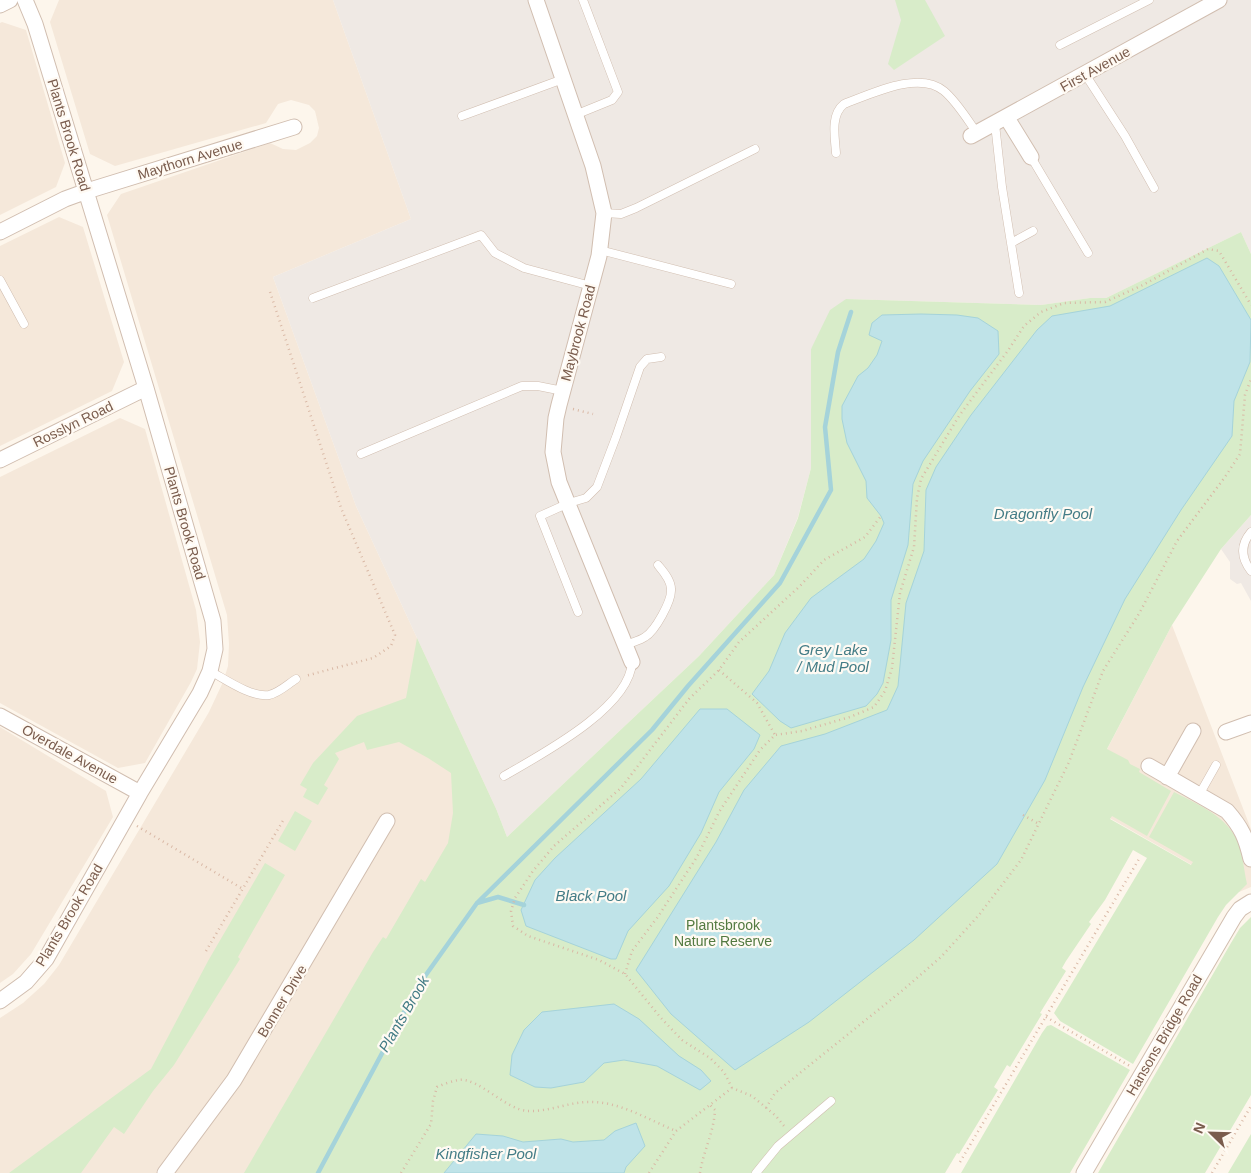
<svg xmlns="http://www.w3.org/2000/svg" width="1251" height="1173" viewBox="0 0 1251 1173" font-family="Arial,sans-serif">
<rect width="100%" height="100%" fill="#fdf6ec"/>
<path fill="#f5e8da" d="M 59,0 L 333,0 L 411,219 L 273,277 L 356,506 L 497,811 L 283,1173 L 0,1173 L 0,1018 L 23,1003 L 44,984 L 59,965 L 209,712 L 223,682 L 228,666 L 229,644 L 227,615 L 107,215 L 121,194 L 270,143 L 283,149 L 296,150 L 310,143 L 317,136 L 319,128 L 315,111 L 309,105 L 291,100 L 278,104 L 266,123 L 115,166 L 90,154 L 50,22 Z
M 2,22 L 26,30 L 65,163 L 56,187 L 0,215 L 0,23 Z
M 59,217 L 83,227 L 124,362 L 112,391 L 0,446 L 0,246 Z
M 120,418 L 145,429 L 196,610 L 200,642 L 197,669 L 191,682 L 145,763 L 118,768 L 0,703 L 0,477 Z
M 1172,625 L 1251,829 L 1251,887 L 1239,892 L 1080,801 Z
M 0,727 L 106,791 L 113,817 L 31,954 L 13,974 L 0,983 Z"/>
<path fill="#efe9e4" d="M 333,0 L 1251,0 L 1251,254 L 1241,232 L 1106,298 L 1090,298 L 1041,305 L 846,299 L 811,349 L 811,468 L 798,517 L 774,575 L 699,656 L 507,837 L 497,811 L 356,506 L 273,277 L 411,219 Z
M 1251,515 L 1251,601 L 1241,583 L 1237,584 L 1230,579 L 1230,562 L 1221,549 Z"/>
<path fill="#d8ecc9" d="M 895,0 L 925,0 L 945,36 L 894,70 L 888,64 L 901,20 Z
M 1241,232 L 1251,254 L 1251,515 L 1221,549 L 1172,625 L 1107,749 L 1128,760 L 1130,764 L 1140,769 L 1139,772 L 1171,791 L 1147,836 L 1112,816 L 1110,819 L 1191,865 L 1193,862 L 1149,837 L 1174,792 C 1197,804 1227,816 1238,842 C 1243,855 1244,871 1247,884 L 1226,905 L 1218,917 L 1133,1064 L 1060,1021 L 1054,1013 L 1147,858 L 1133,850 L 1105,900 L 1089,922 L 1091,924 L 1066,961 L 1062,968 L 1066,971 L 1040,1013 L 1042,1014 L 1010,1067 L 1007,1065 L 994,1087 L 998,1090 L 959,1154 L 957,1153 L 945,1173 L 244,1173 L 373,952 L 383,937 L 386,939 L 421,879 L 425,882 L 448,843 L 453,813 L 451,773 L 428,758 L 399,742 L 367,750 L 364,742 L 335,753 L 339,759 L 324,785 L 328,788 L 318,805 L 303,797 L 307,789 L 300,785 L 313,763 L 357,716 L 406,698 L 417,638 L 497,811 L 507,837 L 699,656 L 774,575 L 798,518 L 811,468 L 811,349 L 830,310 L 846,299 L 1041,305 L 1090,298 L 1106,298 Z
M 295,811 L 312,821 L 295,851 L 278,841 Z
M 265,863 L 285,875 L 238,957 L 240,959 L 174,1065 L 153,1091 L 124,1134 L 114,1127 L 81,1173 L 9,1173 L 151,1069 L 208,961 Z
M 1251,917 L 1251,1095 L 1205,1173 L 1098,1173 L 1231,943 L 1240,928 Z
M 1051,1025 L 1130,1070 L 1070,1173 L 961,1173 L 1042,1033 L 1047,1026 Z
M 1251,1134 L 1251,1173 L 1228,1173 Z"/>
<path fill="#bfe3e8" stroke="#a5d3da" d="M 1207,258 L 1219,266 L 1251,320 L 1250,362 L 1234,401 L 1232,436 L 1181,510 L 1125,599 L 1083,687 L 1045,780 L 997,864 L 914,940 L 809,1022 L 735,1070 L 671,1014 L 636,970 L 716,842 L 744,790 L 781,746 L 825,734 L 887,710 L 898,686 L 906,603 L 924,551 L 926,490 L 936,467 L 971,415 L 1037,330 L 1052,316 L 1110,306 Z
M 921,314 L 957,315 L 978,318 L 998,331 L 999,354 L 970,391 L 923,461 L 913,484 L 908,545 L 891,600 L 891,640 L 883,683 L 877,694 L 866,706 L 791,728 L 780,721 L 752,694 L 769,671 L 785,633 L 811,598 L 864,559 L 876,541 L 884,523 L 881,516 L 867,498 L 866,481 L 847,443 L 842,419 L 842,406 L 858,376 L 868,368 L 877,355 L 882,341 L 869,335 L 872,323 L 882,315 Z
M 700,709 L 727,709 L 760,735 L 754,749 L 719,792 L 701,833 L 669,886 L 628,931 L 616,959 L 611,959 L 526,926 L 521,910 L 535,880 L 555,858 L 641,779 Z
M 614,1004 L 639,1019 L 679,1056 L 701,1070 L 711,1081 L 700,1090 L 657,1066 L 624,1060 L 604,1063 L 584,1082 L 551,1088 L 535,1087 L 510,1075 L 512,1055 L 524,1030 L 542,1012 Z
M 636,1123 L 645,1146 L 626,1167 L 624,1173 L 444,1173 L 476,1134 L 503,1136 L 523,1142 L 561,1139 L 573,1142 L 604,1140 L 615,1131 Z"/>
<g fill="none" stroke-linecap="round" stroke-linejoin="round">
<path stroke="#a5d3da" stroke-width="4.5" d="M 477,903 L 652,730 L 688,686 L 780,583 L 831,490 L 825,427 L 838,352 L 851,312
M 318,1173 L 418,986 L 477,903 L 498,897 L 524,905"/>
<defs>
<path id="lane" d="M 1060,45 L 1149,0
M 1085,74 L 1125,136 L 1154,188
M 575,115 L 612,100 L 618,92 L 583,0
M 462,116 L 563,79
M 995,124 L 1002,187 L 1019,293
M 836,153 C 835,138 830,115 844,104 C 871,94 919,70 944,91 C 957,102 967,119 977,133
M 1031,157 L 1088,253
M 604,213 L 621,214 L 636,208 L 755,149
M 1011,243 L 1033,231
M 600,250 L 731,284
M 0,280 L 24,324
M 313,298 L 481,235 L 495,253 L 524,268 L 591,286
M 361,454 L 522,386 L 538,386 L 563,391
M 1251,532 C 1240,545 1241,558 1251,571
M 578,612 L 540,516 L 569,503 L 586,498 L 597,487 L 616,437 L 640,367 L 647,359 L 661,357
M 626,645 C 632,642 639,641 645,637 C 655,631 672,601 671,589 C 671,580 663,571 658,565
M 210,671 C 225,679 252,698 269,695 C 279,693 288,684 296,679
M 504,776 C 540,755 630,708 632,662
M 1199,795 L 1216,765
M 756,1173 L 778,1146 L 831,1101"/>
<path id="street" d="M 536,0 L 593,166 L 604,213 L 599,256 L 559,405 L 556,418 L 553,452 L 559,482 L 632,662
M 0,5 L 10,0
M 1007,118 L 1031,157
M 971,136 L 1219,0
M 0,232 L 65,199 L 87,191 L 294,127
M 0,460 L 146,388
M 0,716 L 140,793
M 1226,732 L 1251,723
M 1149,766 L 1227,811 C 1242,828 1246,838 1251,859
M 1167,777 L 1193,731
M 0,1001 L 26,982 L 46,959 L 140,793 L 200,693 L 210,671 L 215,649 L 213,621 L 146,388 L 35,24 L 25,0
M 165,1173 L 234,1080 L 387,821
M 1084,1173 L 1234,917 L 1240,909 L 1251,902"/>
</defs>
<use href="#lane" stroke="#d1beb0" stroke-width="9"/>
<use href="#street" stroke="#d1beb0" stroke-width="17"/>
<path stroke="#d9b8a5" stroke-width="2.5" stroke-dasharray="1 4" stroke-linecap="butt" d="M 270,292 L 341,508 L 395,635 L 391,646 L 373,658 L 305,676
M 573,409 L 593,414
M 719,670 L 757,703 L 775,735
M 1023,815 L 1039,824
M 137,826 L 243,889
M 206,951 L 284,819
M 625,974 L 632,951 L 657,918 L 697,857 L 719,812 L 760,750 L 775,735 L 802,731 L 850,717 L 874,707 L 885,691 L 892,668 L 900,593 L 914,547 L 917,498 L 921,479 L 959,416 L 1007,352 L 1024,326 L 1041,312 L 1064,303 L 1105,302 L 1143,285 L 1208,249 L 1219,251 L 1251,305
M 1046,1017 L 1130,1066
M 732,1088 L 724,1072 L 710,1058 L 682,1040 L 661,1018 L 625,974 L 599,960 L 528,936 L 513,926 L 511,911 L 515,898 L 533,871 L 554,846 L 621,788 L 689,699 L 719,670 L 739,642 L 800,586 L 824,560 L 865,537 L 881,516
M 766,1108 L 775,1093 L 903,990 L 941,957 L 979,915 L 1021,860 L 1069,762 L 1103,671 L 1140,612 L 1177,541 L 1225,477 L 1240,454 L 1245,395 L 1251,379
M 960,1162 L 1139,859
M 401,1173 L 431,1124 L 433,1101 L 437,1087 C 444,1084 452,1081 459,1080 C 478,1077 506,1110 528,1111 C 548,1112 569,1102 589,1102 C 619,1101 649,1120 676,1131
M 649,1173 L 676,1131 L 732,1088 L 752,1096 L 776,1116 L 784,1126
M 700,1173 C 703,1152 714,1132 715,1110 L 710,1105
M 1212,1173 L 1251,1106"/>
<use href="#lane" stroke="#fff" stroke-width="8"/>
<use href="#street" stroke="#fff" stroke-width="15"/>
</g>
<g text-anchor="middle" stroke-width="4.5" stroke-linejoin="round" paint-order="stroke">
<g font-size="14" fill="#7a5c4d" stroke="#fffaf3">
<text transform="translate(1095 69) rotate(-29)" y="5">First Avenue</text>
<text transform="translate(69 135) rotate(73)" y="5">Plants Brook Road</text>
<text transform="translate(190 159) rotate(-17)" y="5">Maythorn Avenue</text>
<text transform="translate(578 333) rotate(-75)" y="5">Maybrook Road</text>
<text transform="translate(73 424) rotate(-26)" y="5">Rosslyn Road</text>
<text transform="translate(185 523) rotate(74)" y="5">Plants Brook Road</text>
<text transform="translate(70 754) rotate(29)" y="5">Overdale Avenue</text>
<text transform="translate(69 915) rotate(-59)" y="5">Plants Brook Road</text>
<text transform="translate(282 1001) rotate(-59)" y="5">Bonner Drive</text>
<text transform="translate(1164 1035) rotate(-60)" y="5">Hansons Bridge Road</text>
</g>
<g font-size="14" fill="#537a41" stroke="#fffaf3">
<text x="723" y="930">Plantsbrook<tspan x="723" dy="16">Nature Reserve</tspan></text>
</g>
<g font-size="15" font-style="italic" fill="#437c86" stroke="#fffaf3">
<text x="1043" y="519">Dragonfly Pool</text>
<text x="833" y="655">Grey Lake<tspan x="833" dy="17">/ Mud Pool</tspan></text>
<text x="591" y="901">Black Pool</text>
<text transform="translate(404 1014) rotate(-60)" y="5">Plants Brook</text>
<text x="486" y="1159">Kingfisher Pool</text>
</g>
</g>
<g transform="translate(1211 1133) rotate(293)" stroke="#fffaf3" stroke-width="4" paint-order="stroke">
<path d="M0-4L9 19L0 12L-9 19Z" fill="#7a5c4d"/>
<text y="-8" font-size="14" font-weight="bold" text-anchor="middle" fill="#7a5c4d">N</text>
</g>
</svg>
